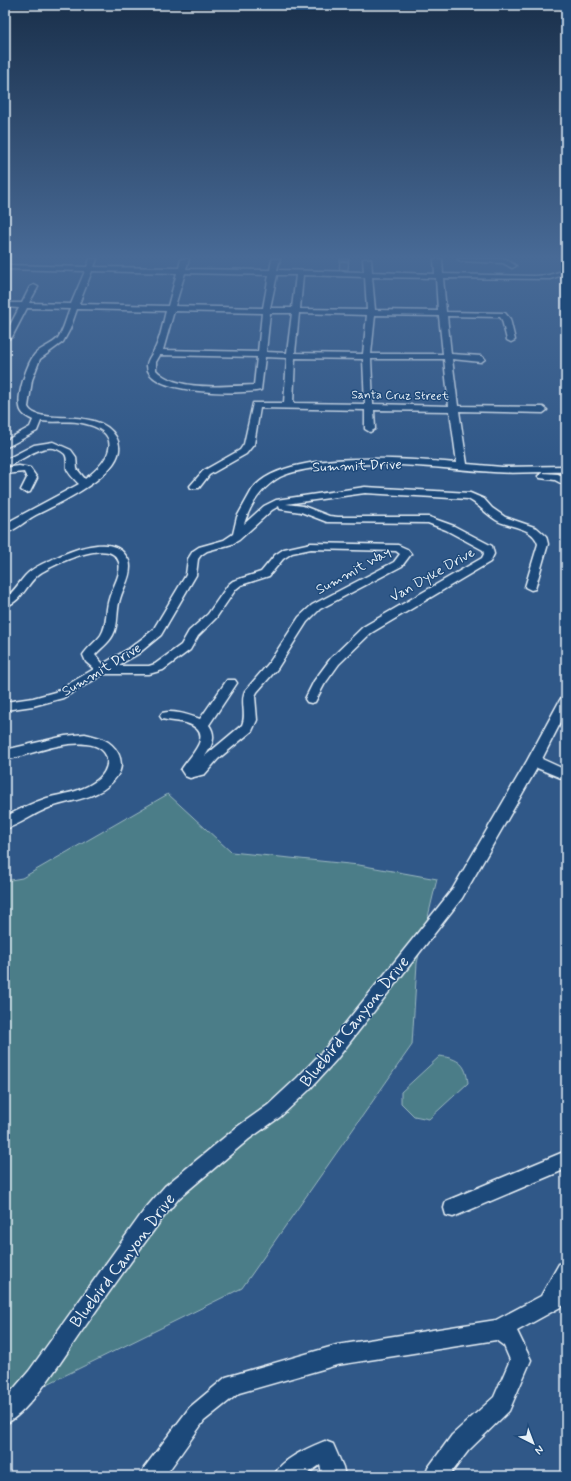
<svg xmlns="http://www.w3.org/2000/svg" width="571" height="1481" viewBox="0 0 571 1481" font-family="Mynerve,sans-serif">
<rect width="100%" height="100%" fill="#305888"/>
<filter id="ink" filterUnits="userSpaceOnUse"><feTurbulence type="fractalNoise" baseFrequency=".025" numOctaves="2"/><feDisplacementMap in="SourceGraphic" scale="8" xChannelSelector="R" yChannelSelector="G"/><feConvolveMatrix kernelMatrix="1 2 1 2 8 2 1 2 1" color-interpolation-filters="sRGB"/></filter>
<g filter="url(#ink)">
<path fill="#4c7d88" stroke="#9ab7c0" d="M 168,794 L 231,852 L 359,865 L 437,879 L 417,963 L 412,1045 L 242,1288 L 5,1405 L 5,881 L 22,878 Z
M 440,1056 C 459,1059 466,1064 468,1083 L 429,1119 L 414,1116 L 401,1103 L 401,1092 Z"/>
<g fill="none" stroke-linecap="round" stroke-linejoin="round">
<defs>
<path id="minor" d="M 90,259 L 97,259 L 94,267 L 179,268 L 181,259 L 189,259 L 186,269 L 270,270 L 272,259 L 280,259 L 277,270 L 364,272 L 363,259 L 371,259 L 372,272 L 435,274 L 434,259 L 442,259 L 443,274 L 534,276 L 549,275 L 566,270 L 566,274 L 550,279 L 443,278 L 446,312 L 505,313 L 510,319 L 515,340 L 511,342 L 507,340 L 502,320 L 500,317 L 447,316 L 451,354 L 481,356 L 485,359 L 481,362 L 452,359 L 458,406 L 543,407 L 547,410 L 543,413 L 459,411 L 467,464 L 502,467 L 566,466 L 566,472 C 542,471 518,474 493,472 C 436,468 378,460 321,467 C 308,469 292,471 280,477 C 262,487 250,505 244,524 L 264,506 L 276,500 L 365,487 L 470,493 L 484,499 L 492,508 L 505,517 L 537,528 L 546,536 L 548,544 L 535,589 L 531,590 L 525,587 L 538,544 C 533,526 509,528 496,520 C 485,513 478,504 468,499 L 365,493 L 286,504 L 303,506 L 329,516 L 338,517 L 429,517 L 454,526 L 492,546 L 494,554 L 490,562 L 371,633 L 339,664 L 324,685 L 315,702 L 311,703 L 307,702 L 305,699 L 314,681 L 331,658 L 363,627 L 482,558 L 484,554 L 483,550 L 446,530 L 428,523 L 327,522 L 301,512 L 280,509 L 279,506 L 272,510 L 239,540 L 232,544 L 207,551 L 201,555 L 198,559 L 196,575 L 161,635 L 138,654 L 117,666 L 149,666 L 155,664 L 181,645 L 189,631 L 208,614 L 228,585 L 233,581 L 261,572 L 275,555 L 284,549 L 311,543 L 398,545 L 407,549 L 411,554 L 402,566 L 320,609 L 307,622 L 277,669 L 257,692 L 255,696 L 257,720 L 252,731 L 218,759 L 205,774 L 190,778 L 185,776 L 181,770 C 190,755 217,733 186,723 C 178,721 170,721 162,719 L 160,716 L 162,713 C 174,710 188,715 200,719 L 227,680 L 235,680 L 237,683 L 209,725 C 217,736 212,746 205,756 L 242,725 C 247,714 240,702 245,691 L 269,663 L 299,617 L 312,605 L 394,562 L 400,554 L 396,551 L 311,549 L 292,553 L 283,559 L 269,576 L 241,585 L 236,589 L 216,618 L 198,636 L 190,650 L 163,670 L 149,674 L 104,674 L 63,698 L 33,706 L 5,710 L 5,702 L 33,698 L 55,692 L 94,669 L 86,662 L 83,655 C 88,647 96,642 101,635 C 108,624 105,611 109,599 C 112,588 122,574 119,562 C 111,536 56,564 42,572 C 27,581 23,602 5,606 L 5,598 C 14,592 18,584 25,576 C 32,568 42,564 51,560 C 69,551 112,533 126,556 C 129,560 130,562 130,567 C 130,579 123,588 120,599 C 116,611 119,624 113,635 C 109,643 101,648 95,655 L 103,664 L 130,648 L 153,630 L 186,575 L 188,559 L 193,551 L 199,547 L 224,540 L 233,534 L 237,517 L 252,490 C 281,448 410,459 457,463 L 450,411 L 374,410 L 375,429 L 370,432 L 365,429 L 365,410 L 260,408 L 254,444 L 246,454 L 209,475 L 199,488 L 191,488 L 190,486 L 203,471 L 240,450 L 244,444 L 253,403 L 284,403 L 287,358 L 265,357 L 261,390 C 241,395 148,395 147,366 C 147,360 151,356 153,352 C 160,342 163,322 166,311 L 77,309 L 70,329 L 63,342 L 40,359 L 32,380 L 28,407 C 37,427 98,405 116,437 C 136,470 55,505 34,516 C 25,521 15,531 5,533 L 5,525 L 12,520 L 79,484 C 75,480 69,474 67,469 C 66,465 68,458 65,454 C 46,436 23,462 5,467 L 5,460 L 34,445 L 53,442 L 71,450 L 76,457 L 77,469 L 85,479 C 111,460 125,432 82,423 C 69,420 55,423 41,421 L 37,431 L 5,448 L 5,441 L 30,427 L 33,420 C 27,417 21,414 20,407 C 17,395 27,363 35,354 C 42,347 52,345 58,338 C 64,329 66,318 70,309 L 27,308 L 12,337 L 8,339 L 5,339 L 5,335 L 19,308 L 5,307 L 5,303 L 22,303 L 30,287 L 34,285 L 38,287 L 29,303 L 71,304 L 85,271 L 5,269 L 5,265 L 87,267 ZM 92,271 L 177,273 L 168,306 L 79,304 ZM 185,273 L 269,275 L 263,308 L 175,306 ZM 277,275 L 296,275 L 292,308 L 270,308 ZM 303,275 L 365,277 L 367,310 L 300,309 ZM 372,277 L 436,278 L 438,311 L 375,310 ZM 174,311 L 262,313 L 258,352 L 163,350 ZM 270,313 L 292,313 L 287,353 L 266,352 ZM 299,313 L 367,315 L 363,354 L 295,353 ZM 375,315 L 439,316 L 443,354 L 371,354 ZM 160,355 L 257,357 L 254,385 C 226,386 176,392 156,370 L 156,362 ZM 295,358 L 363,359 L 365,404 L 293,403 ZM 371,359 L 444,359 L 449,406 L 373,404 Z
M 458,259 L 506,259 L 516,266 L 512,268 L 503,263 L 461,261 Z
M 562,259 L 566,259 L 566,262 L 563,262 Z
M 19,466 L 30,468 L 37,478 L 30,492 L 26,493 L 21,490 L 27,478 L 24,472 L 5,474 L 5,468 Z
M 543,473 L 558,474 L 566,478 L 566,486 L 555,480 L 540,478 L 538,476 Z
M 566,696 L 566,712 L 542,759 L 566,770 L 566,780 L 537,768 L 462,898 L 336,1060 L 309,1090 L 280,1117 L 249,1139 L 179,1198 L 159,1223 C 131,1261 104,1299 77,1338 C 62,1360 28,1414 5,1424 L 5,1399 L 29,1371 L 145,1209 L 165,1186 L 237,1127 L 268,1105 L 297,1078 L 324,1050 L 452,890 L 527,761 L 560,700 L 562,697 Z
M 85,734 C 99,737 111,740 118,753 C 122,761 122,769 117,776 C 101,800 70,799 46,809 C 32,815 19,825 5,829 L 5,817 C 18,810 32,803 47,798 C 62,794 80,792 93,783 C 114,770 112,746 86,744 C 59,741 31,755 5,760 L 5,750 L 65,736 Z
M 566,1151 L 566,1169 L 453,1217 L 446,1215 L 444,1208 L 446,1201 Z
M 566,1261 L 566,1304 L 517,1331 L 531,1360 L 509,1411 L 468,1451 L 449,1476 L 425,1476 L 428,1468 L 452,1435 L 494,1397 L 510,1360 L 504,1346 L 496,1340 L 337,1365 L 239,1393 L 204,1421 L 165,1476 L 141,1476 L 144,1468 L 190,1407 L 226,1377 L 337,1345 L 496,1320 L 541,1296 L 559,1264 Z
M 325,1441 L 333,1444 L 343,1467 L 345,1476 L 323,1476 L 320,1465 L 304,1476 L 274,1476 C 281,1459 308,1448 325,1441 Z"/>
</defs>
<use href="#minor" stroke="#e8f1f8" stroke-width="3"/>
<use href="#minor" fill="#1f4a7a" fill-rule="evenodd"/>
</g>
<path fill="#4d6992" stroke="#e8f1f8" d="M 340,259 L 349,259 L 348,270 L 339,269 Z"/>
<path fill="#597aaa" stroke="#e8f1f8" d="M 340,259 L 349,259 L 348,262 L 340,261 Z"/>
</g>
<linearGradient id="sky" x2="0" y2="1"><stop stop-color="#1a304b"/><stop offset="0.55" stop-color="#486a96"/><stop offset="1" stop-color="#486a96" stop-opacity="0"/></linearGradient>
<rect width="571" height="467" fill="url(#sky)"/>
<g text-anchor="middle" stroke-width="3" stroke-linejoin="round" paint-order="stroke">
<g font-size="12" fill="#e8f1f8" stroke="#1f4a7a">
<text transform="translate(400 395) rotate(1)" y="4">Santa Cruz Street</text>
</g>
<g font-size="14" fill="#e8f1f8" stroke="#1f4a7a">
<text transform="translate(357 465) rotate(-2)" y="5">Summit Drive</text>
<text transform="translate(353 570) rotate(-29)" y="5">Summit Way</text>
<text transform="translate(432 574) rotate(-30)" y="5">Van Dyke Drive</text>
<text transform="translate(101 669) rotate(-31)" y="5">Summit Drive</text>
</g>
<g font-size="17" fill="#e8f1f8" stroke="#1f4a7a">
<text transform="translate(354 1021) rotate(-51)" y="6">Bluebird Canyon Drive</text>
<text transform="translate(122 1260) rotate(-53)" y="6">Bluebird Canyon Drive</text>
</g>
</g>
<rect width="571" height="1481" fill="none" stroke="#1f4a7a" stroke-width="20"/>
<rect x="10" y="10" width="551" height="1461" fill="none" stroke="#e8f1f8" stroke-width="1.5" filter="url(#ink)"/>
<g transform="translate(533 1443) rotate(138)" stroke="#1f4a7a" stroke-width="3" paint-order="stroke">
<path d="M0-3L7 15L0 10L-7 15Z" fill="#e8f1f8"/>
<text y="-6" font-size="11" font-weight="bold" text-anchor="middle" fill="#e8f1f8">N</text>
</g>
</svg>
